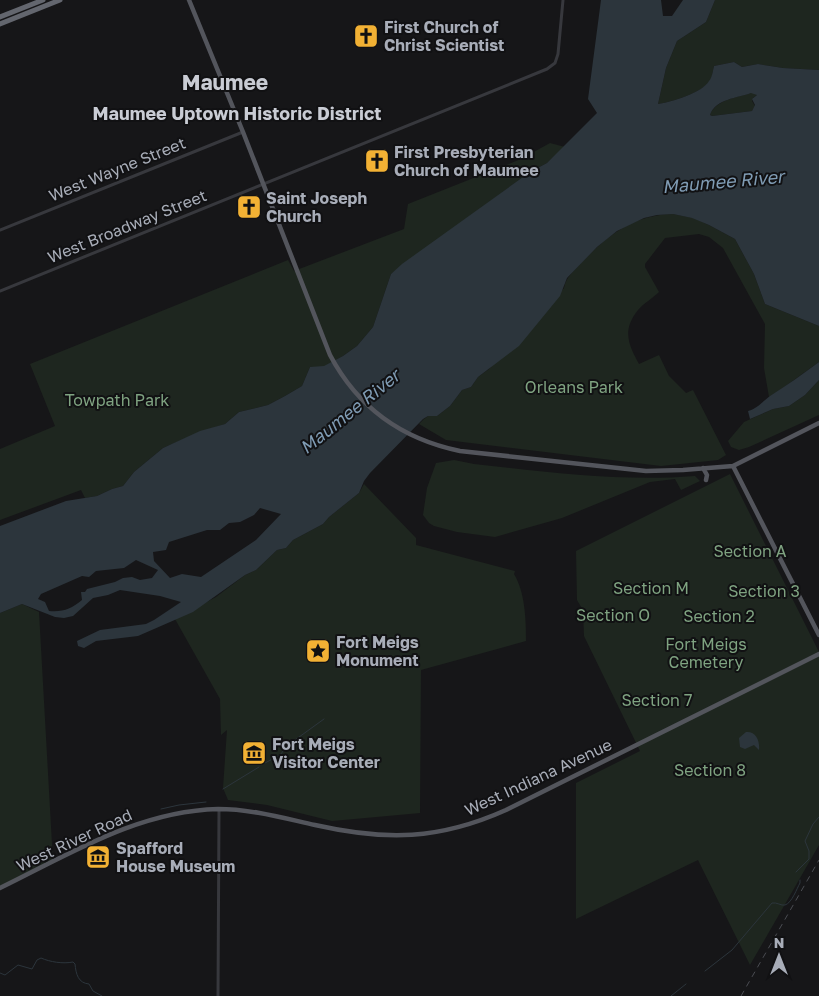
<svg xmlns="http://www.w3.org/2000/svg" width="819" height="996" viewBox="0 0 819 996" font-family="'Golos Text',sans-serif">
<rect width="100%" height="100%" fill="#161618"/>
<path fill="#1e261f" d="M 715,0 L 819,0 L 819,70 L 783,68 L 758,64 L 742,67 L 734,62 L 714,66 C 713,70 712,78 710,81 C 702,93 671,102 658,104 L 666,68 L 677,41 L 706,22 Z
M 751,93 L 756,93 L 757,95 L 753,98 L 752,101 L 755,106 L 752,111 L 712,116 L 710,115 C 715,100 738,97 751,93 Z
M 550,143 L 565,147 L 547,163 L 530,172 L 391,274 L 373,327 L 357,346 L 343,356 L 324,367 L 310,367 L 302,386 L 285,396 L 268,405 L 239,412 L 225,424 L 200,432 L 163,448 L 134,472 L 123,486 L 112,489 L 97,496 L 85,498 L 81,490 L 0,520 L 0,449 L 55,426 L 30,364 L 288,260 L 294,271 L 404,229 L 408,204 L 521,159 Z
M 673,214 L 693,218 L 709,225 L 735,239 L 754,274 L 765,304 L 819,326 L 819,362 L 780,390 L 769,397 L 764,368 L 765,324 L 723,248 L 709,237 L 699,234 L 665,238 L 645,264 L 645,267 L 659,292 C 653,298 644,303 638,310 C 622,330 628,344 639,364 L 659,355 L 669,376 L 686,393 L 693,390 L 726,455 L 718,460 L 661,466 L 446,440 L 419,424 L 424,419 L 428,416 L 437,416 L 450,406 L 462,390 L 471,387 L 478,377 L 489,369 L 564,288 C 566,277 574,271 581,263 C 608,235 633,215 673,214 Z
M 819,380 L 819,415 L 749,447 L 739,450 L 731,447 L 728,441 L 744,422 L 773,409 L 789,406 L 805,395 Z
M 454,460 L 474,464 C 547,472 621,482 695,476 L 700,481 L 681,490 L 675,479 L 650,482 L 562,518 L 495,537 L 457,532 L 434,526 L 429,523 L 423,515 L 427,488 L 436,463 Z
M 730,474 L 819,652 L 819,845 L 750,965 L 698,860 L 576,919 L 576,783 L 640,751 L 584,636 L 583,610 L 577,600 L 576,551 Z
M 364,484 L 416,538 L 416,545 L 515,571 L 514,574 C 525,592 526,619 526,641 L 421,670 L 420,813 L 332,821 L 267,805 L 228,800 L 223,788 L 227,730 L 221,735 L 220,699 L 175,619 L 216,597 L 245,575 L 256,570 L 277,550 L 286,548 L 293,540 L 323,524 L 329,517 L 359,493 Z
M 22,604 L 39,612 L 53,862 L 0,888 L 0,613 Z"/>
<path fill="#2c353c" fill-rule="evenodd" d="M 601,0 L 661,0 L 663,16 L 672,16 L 683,0 L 715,0 L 706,22 L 677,41 L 666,68 L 658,104 C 671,102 702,93 709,81 C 712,78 713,70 714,66 L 734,62 L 742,67 L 758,64 L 783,68 L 819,70 L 819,326 L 765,304 L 754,274 L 735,239 L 709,225 L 692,218 L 673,214 L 657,215 L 644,218 L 617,231 L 597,247 L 567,278 L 560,296 L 519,346 L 478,377 L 471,387 L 462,390 L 450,406 L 437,416 L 428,416 L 423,419 L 370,473 L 364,481 L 359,493 L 329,517 L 323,524 L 293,540 L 286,548 L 277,550 L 256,570 L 245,575 L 193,612 L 138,636 L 96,641 L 84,648 L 78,646 L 77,641 L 100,630 L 146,624 L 154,620 L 181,602 L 160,596 L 120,590 L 108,595 L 93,598 L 73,616 L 64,618 L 55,617 L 22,604 L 0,613 L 0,526 L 66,501 L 97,496 L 112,489 L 123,486 L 134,472 L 163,448 L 200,431 L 225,424 L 239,412 L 268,405 L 285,396 L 302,386 L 310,367 L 324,366 L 343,356 L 357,346 L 373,327 L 391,274 L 402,264 L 530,172 L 547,163 L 597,113 L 588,99 ZM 751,93 L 757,95 L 752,99 L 755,105 L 752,111 L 712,116 L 710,115 C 715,99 738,98 751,93 ZM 260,508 L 281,514 L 256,540 L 201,577 L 182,574 L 170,578 L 154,561 L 153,552 L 166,550 L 169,542 L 207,530 L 220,530 L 229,523 L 240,522 L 254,515 ZM 136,560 L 158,570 L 152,578 L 140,580 L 132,577 L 123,578 L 115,582 L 87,589 L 85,592 L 81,592 L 82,600 C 71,609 64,612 49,611 L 45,602 L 38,599 L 41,594 L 82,576 L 89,577 L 96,571 L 124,568 Z
M 819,362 L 819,380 L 805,395 L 789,406 L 773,409 L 750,419 L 748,411 C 758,408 762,402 770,396 C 787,385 803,374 819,362 Z
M 746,732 C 756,731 760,741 759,750 L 754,745 L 745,749 L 740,747 L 739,738 Z"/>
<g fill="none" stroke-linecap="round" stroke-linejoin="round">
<path stroke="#2c353c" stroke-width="1" d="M 265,763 L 280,755 L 288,745 L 324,719
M 223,789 L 259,767
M 161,809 L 179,805 L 206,802
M 796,872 L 809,859 L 809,851 L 805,841 L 813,824 L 819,817
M 705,971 L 732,950 L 772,903 C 777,902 781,906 785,905 C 792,903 797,888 800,883 L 800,880
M 0,973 L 5,975 L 18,965 L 32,969 L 37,960 L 41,958 C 50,962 63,964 73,962 L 75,964 C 76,974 78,983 89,984 L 93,991 L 102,996
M 671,996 L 686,984"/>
<path stroke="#37383d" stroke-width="3" d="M 0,230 L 243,132
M 0,291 L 547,69 L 555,63 L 558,54 L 563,0
M 218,996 L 219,809"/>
<path stroke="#53555c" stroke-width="4.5" d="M 189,0 L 243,132 L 330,355 C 358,408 402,439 460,451 L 646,471 L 683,470 L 733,466 L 819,423
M 733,466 L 819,635
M 703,468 L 707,475 L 706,480
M 0,888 C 70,854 138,811 218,809 C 251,809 283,818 315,825 C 386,841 439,840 506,810 L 819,654"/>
<path stroke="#63666e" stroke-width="5" d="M 0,17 L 43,0
M 0,24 L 60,0"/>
<path stroke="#4a4c52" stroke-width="1" stroke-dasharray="6 5" stroke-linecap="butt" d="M 741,996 L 819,860"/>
</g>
<defs>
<symbol id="church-square" viewBox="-11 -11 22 22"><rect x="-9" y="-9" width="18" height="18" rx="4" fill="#f2b134" stroke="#111113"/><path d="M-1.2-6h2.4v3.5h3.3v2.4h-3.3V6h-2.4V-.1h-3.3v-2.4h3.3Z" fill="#111"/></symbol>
<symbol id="sight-square" viewBox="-11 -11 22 22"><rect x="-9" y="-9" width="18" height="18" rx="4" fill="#f2b134" stroke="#111113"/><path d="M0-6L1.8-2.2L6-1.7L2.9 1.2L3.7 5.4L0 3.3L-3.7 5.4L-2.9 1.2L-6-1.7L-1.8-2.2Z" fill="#111"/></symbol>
<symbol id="museum-square" viewBox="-11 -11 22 22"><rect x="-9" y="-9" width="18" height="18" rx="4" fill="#f2b134" stroke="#111113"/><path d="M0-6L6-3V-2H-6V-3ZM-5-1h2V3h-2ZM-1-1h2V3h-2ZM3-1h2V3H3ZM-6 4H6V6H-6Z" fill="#111"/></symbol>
</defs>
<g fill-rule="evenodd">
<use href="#church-square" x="352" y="22" width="28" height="28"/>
<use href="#church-square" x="363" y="147" width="28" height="28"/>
<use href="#church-square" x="235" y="193" width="28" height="28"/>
<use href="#sight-square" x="304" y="637" width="28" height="28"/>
<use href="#museum-square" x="240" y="739" width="28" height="28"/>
<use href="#museum-square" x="84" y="843" width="28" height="28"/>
</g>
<g text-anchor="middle" stroke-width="4" stroke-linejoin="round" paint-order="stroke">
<g font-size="16" font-weight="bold" fill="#a8adb8" stroke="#111113" text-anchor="start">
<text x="384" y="33">First Church of<tspan x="384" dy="18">Christ Scientist</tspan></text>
<text x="394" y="158">First Presbyterian<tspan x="394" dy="18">Church of Maumee</tspan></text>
<text x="266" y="204">Saint Joseph<tspan x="266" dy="18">Church</tspan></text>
<text x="336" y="648">Fort Meigs<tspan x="336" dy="18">Monument</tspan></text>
<text x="272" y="750">Fort Meigs<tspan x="272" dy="18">Visitor Center</tspan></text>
<text x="116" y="854">Spafford<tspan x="116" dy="18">House Museum</tspan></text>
</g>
<g font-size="16" fill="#a8adb8" stroke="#111113">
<text transform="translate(117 169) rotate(-22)" y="6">West Wayne Street</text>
<text transform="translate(127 226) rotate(-22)" y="6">West Broadway Street</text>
<text transform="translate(538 777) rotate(-25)" y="6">West Indiana Avenue</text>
<text transform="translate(74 840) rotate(-25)" y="6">West River Road</text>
</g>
<g font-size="16" fill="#7fa381" stroke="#111113">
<text x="574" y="393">Orleans Park</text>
<text x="117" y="406">Towpath Park</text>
<text x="750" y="557">Section A</text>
<text x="651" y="594">Section M</text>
<text x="764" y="597">Section 3</text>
<text x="613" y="621">Section O</text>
<text x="719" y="622">Section 2</text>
<text x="706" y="650">Fort Meigs<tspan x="706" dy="18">Cemetery</tspan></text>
<text x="657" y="706">Section 7</text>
<text x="710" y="776">Section 8</text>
</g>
<g font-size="18" font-weight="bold" fill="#c9ccd4" stroke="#111113">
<text x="237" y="120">Maumee Uptown Historic District</text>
</g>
<g font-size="18" font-style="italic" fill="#7f9bb3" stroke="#111113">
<text transform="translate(723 182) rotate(-5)" y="6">Maumee River</text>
<text transform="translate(350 412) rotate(-39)" y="6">Maumee River</text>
</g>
<g font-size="21" font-weight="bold" fill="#c9ccd4" stroke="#111113">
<text x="225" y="90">Maumee</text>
</g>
</g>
<g transform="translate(779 956)" stroke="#111113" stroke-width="4" paint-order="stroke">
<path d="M0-4L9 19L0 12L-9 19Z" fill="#a8adb8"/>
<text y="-8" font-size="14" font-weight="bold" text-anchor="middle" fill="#a8adb8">N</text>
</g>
</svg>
